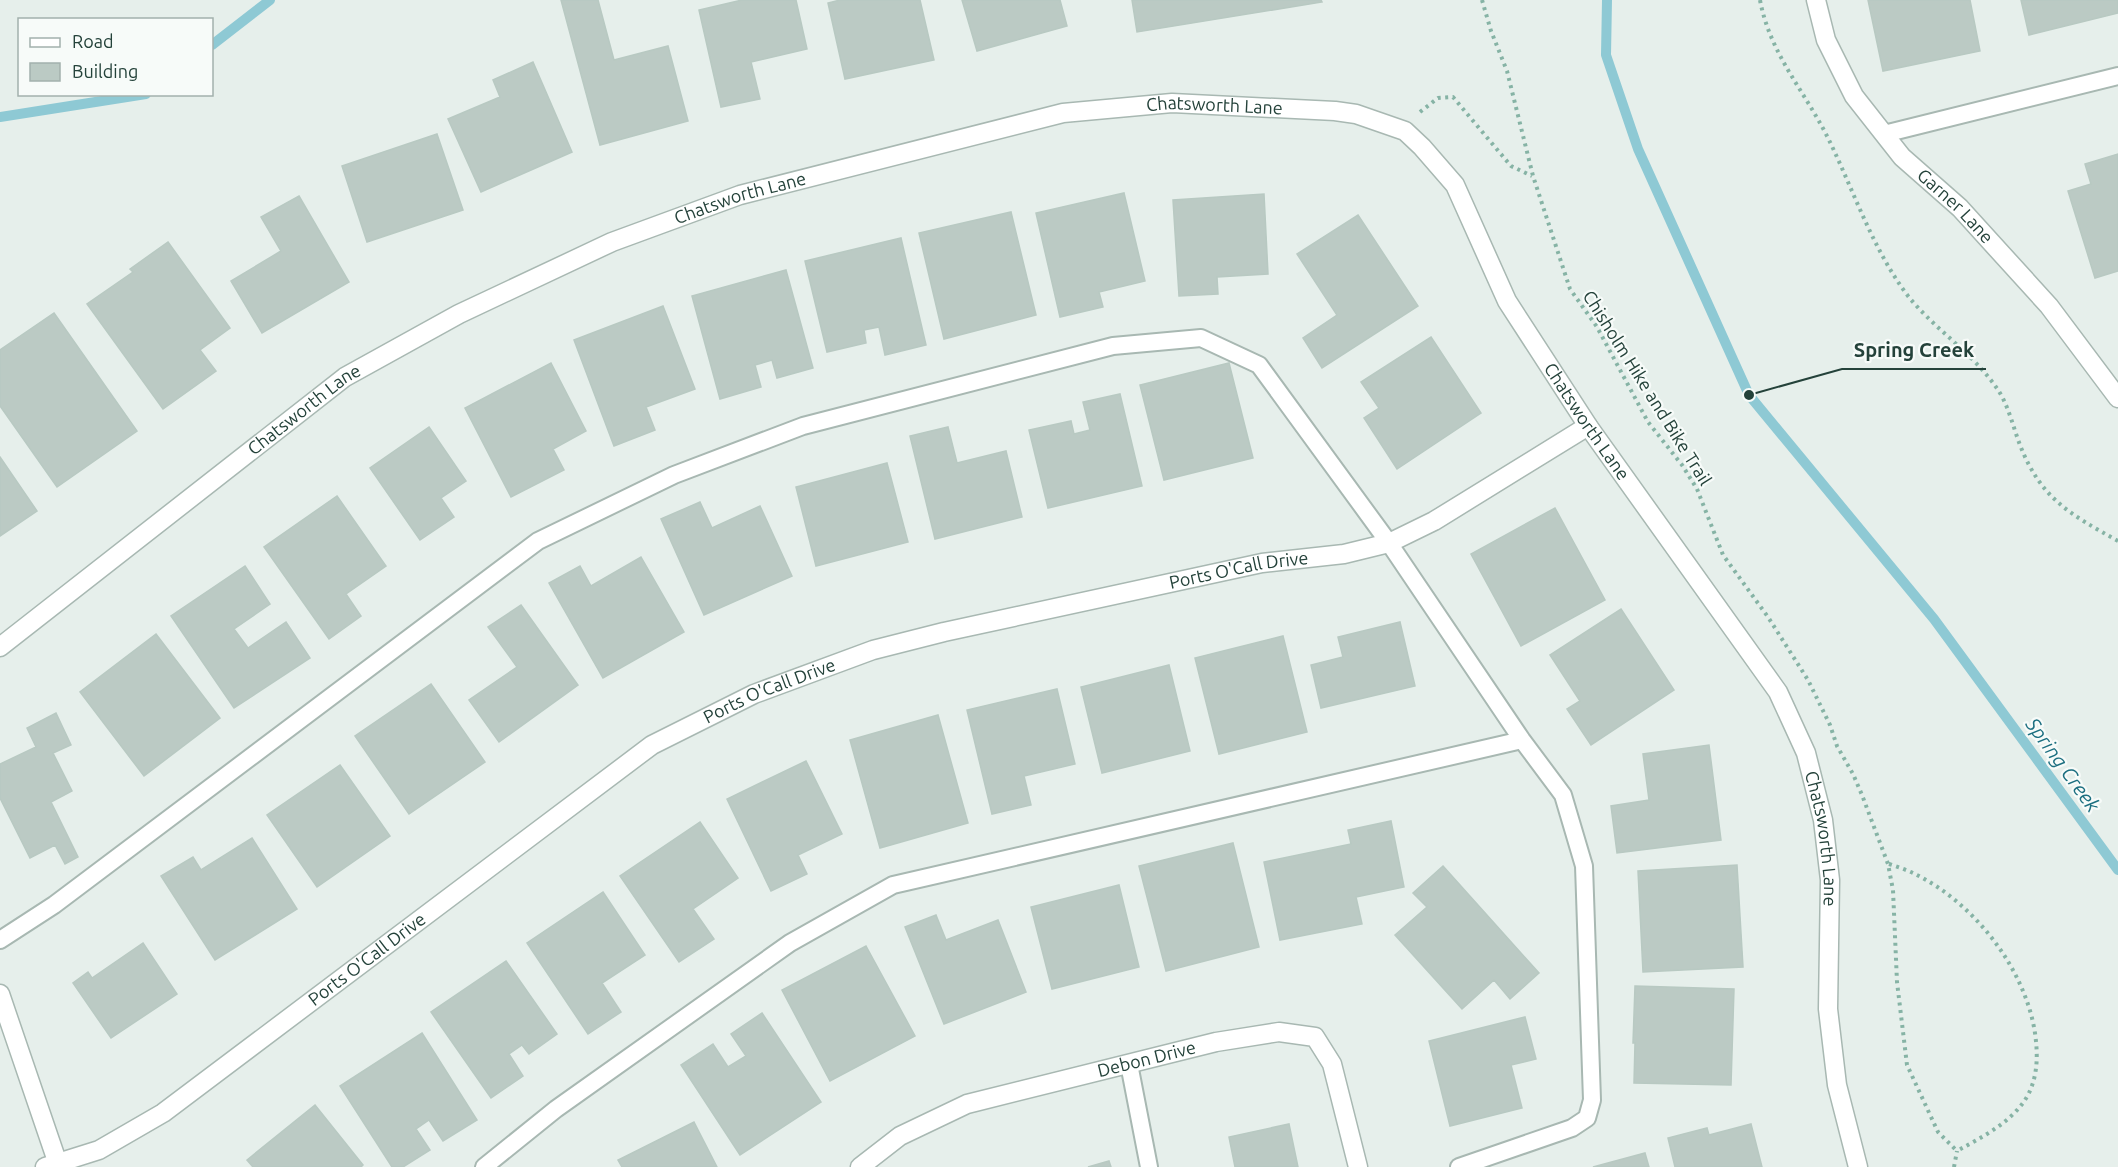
<svg xmlns="http://www.w3.org/2000/svg" width="2118" height="1167" viewBox="0 0 2118 1167" font-family="Ubuntu,sans-serif">
<rect width="100%" height="100%" fill="#e6efeb"/>
<g fill="none" stroke-linecap="round" stroke-linejoin="round">
<path stroke="#8ec9d4" stroke-width="10" d="M 1607,0 L 1606,55 L 1638,149 L 1749,395 L 1934,619 L 2118,870
M 212,45 L 270,0
M 0,117 L 146,94"/>
</g>
<path fill="#bbcac4" stroke="#b8c9c2" stroke-width="1.5" d="M 561,0 L 598,0 L 614,60 L 668,46 L 688,121 L 600,145 Z
M 742,0 L 796,0 L 807,49 L 751,62 L 760,99 L 721,107 L 699,10 Z
M 840,0 L 920,0 L 934,60 L 845,79 L 828,3 Z
M 962,0 L 1060,0 L 1067,26 L 977,51 Z
M 1132,0 L 1321,0 L 1322,2 L 1137,32 Z
M 1868,0 L 1970,0 L 1980,51 L 1883,71 Z
M 2021,0 L 2118,0 L 2118,13 L 2029,35 Z
M 533,62 L 572,152 L 481,192 L 448,119 L 500,97 L 493,80 Z
M 437,134 L 463,210 L 367,242 L 342,166 Z
M 2118,154 L 2118,271 L 2095,278 L 2068,191 L 2091,184 L 2085,164 Z
M 1124,193 L 1145,281 L 1099,292 L 1103,307 L 1060,317 L 1036,213 Z
M 1264,194 L 1268,274 L 1217,277 L 1218,294 L 1179,296 L 1173,200 Z
M 299,196 L 349,282 L 262,333 L 231,281 L 281,251 L 261,217 Z
M 1011,212 L 1036,315 L 944,339 L 919,233 Z
M 1358,215 L 1418,306 L 1322,368 L 1303,338 L 1337,315 L 1297,254 Z
M 901,238 L 926,345 L 885,355 L 879,327 L 864,330 L 866,343 L 827,352 L 805,261 Z
M 168,242 L 230,328 L 200,350 L 216,371 L 163,409 L 87,304 L 133,272 L 130,269 Z
M 786,270 L 813,368 L 777,378 L 772,360 L 755,365 L 761,387 L 720,399 L 692,296 Z
M 663,306 L 695,389 L 646,407 L 655,430 L 614,446 L 574,340 Z
M 54,313 L 137,431 L 57,487 L 0,406 L 0,350 Z
M 1431,337 L 1481,413 L 1397,469 L 1364,418 L 1379,408 L 1361,382 Z
M 551,363 L 586,431 L 553,449 L 564,470 L 511,497 L 465,408 Z
M 1229,363 L 1253,458 L 1164,480 L 1140,385 Z
M 1120,394 L 1142,486 L 1048,508 L 1029,430 L 1071,421 L 1074,434 L 1090,430 L 1083,402 Z
M 429,427 L 466,481 L 441,498 L 454,517 L 420,540 L 370,468 Z
M 948,427 L 957,463 L 1006,451 L 1022,517 L 935,539 L 910,436 Z
M 0,457 L 37,511 L 0,536 Z
M 887,463 L 908,542 L 816,566 L 796,487 Z
M 337,496 L 386,566 L 346,594 L 361,616 L 329,639 L 264,547 Z
M 700,502 L 712,528 L 760,506 L 792,576 L 704,615 L 661,519 Z
M 1555,508 L 1605,600 L 1521,646 L 1471,554 Z
M 641,557 L 684,632 L 603,678 L 549,583 L 580,566 L 591,586 Z
M 245,566 L 270,604 L 234,629 L 248,648 L 286,622 L 310,658 L 234,708 L 171,616 Z
M 521,605 L 578,685 L 499,742 L 469,700 L 517,667 L 488,627 Z
M 1621,609 L 1674,690 L 1591,745 L 1567,709 L 1580,701 L 1550,655 Z
M 1400,622 L 1415,686 L 1321,708 L 1311,665 L 1343,657 L 1338,637 Z
M 156,634 L 220,718 L 144,776 L 80,692 Z
M 1283,636 L 1307,732 L 1219,754 L 1195,658 Z
M 1169,665 L 1190,751 L 1102,773 L 1081,687 Z
M 431,684 L 485,762 L 409,814 L 355,736 Z
M 1057,689 L 1075,764 L 1024,776 L 1031,805 L 992,814 L 967,710 Z
M 56,713 L 71,745 L 53,753 L 72,791 L 51,802 L 78,857 L 65,864 L 55,845 L 30,858 L 0,798 L 0,764 L 36,747 L 27,728 Z
M 938,715 L 968,823 L 880,848 L 850,740 Z
M 1709,745 L 1721,840 L 1617,853 L 1611,806 L 1649,800 L 1643,754 Z
M 806,761 L 842,834 L 798,855 L 807,874 L 771,891 L 727,799 Z
M 340,765 L 390,836 L 317,887 L 267,815 Z
M 1391,821 L 1404,887 L 1356,897 L 1362,924 L 1280,940 L 1264,862 L 1351,844 L 1348,830 Z
M 700,822 L 738,878 L 693,909 L 714,939 L 679,962 L 620,876 Z
M 252,838 L 297,909 L 215,960 L 161,876 L 193,857 L 201,870 Z
M 1233,843 L 1259,947 L 1166,971 L 1139,866 Z
M 1737,865 L 1743,967 L 1643,972 L 1638,871 Z
M 1443,866 L 1539,973 L 1510,999 L 1494,980 L 1462,1009 L 1395,935 L 1427,907 L 1413,893 Z
M 1119,885 L 1139,967 L 1052,989 L 1031,907 Z
M 603,892 L 645,955 L 602,983 L 621,1012 L 588,1034 L 527,943 Z
M 936,915 L 946,940 L 998,920 L 1026,992 L 944,1024 L 905,927 Z
M 143,943 L 177,994 L 111,1038 L 73,983 L 88,972 L 92,978 Z
M 866,946 L 915,1036 L 830,1081 L 782,990 Z
M 506,961 L 557,1034 L 529,1054 L 522,1045 L 509,1054 L 523,1076 L 491,1098 L 431,1012 Z
M 1635,986 L 1734,989 L 1731,1085 L 1634,1083 L 1635,1043 L 1633,1043 Z
M 762,1013 L 821,1102 L 740,1155 L 681,1065 L 713,1044 L 728,1067 L 746,1056 L 731,1034 Z
M 1525,1017 L 1536,1059 L 1511,1065 L 1522,1108 L 1450,1126 L 1429,1041 Z
M 422,1033 L 477,1120 L 443,1141 L 429,1120 L 416,1129 L 430,1150 L 403,1167 L 392,1167 L 340,1086 Z
M 315,1105 L 363,1165 L 361,1167 L 253,1167 L 247,1160 Z
M 694,1122 L 717,1167 L 622,1167 L 618,1160 Z
M 1289,1124 L 1298,1167 L 1235,1167 L 1229,1137 Z
M 1751,1124 L 1762,1167 L 1675,1167 L 1668,1138 L 1707,1128 L 1709,1135 Z
M 1645,1153 L 1649,1167 L 1593,1167 Z
M 1109,1161 L 1111,1167 L 1088,1167 Z"/>
<g fill="none" stroke-linecap="round" stroke-linejoin="round">
<defs>
<path id="service" d="M 1884,134 L 2118,76
M 0,940 L 54,905 L 538,541 L 674,475 L 803,426 L 1113,346 L 1201,338 L 1259,365 L 1389,543 L 1522,740 L 1563,795 L 1584,866 L 1592,1100 L 1587,1118 L 1572,1128 L 1459,1167
M 1129,1064 L 1149,1167
M 484,1167 L 556,1109 L 790,943 L 893,885 L 1522,740"/>
<g id="minor">
<path id="s1" d="M 1816,0 L 1826,40 L 1854,96 L 1902,157 L 1960,208 L 2049,306 L 2118,398"/>
<path id="s2" d="M 0,647 L 345,377 L 459,314 L 612,242 L 740,195 L 1063,113 L 1172,103 L 1335,111 L 1356,114 L 1405,131 L 1422,147 L 1455,185 L 1507,301 L 1588,426 L 1778,692 L 1806,753 L 1823,820 L 1830,880 L 1828,1009 L 1837,1085 L 1858,1167"/>
<path d="M 0,994 L 59,1167"/>
<path id="s3" d="M 45,1167 L 99,1150 L 163,1113 L 652,745 L 754,694 L 873,650 L 944,632 L 1262,563 L 1344,554 L 1389,543 L 1434,521 L 1588,426"/>
<path id="s4" d="M 860,1167 L 900,1136 L 967,1104 L 1216,1042 L 1279,1032 L 1315,1037 L 1332,1064 L 1358,1167"/>
</g>
</defs>
<use href="#service" stroke="#a8b8b2" stroke-width="20"/>
<use href="#minor" stroke="#a8b8b2" stroke-width="21"/>
<path stroke="#86b3a5" stroke-width="4" stroke-dasharray="3 4.5" stroke-linecap="butt" d="M 1482,0 L 1491,31 L 1507,71 L 1533,176 L 1570,289 L 1597,327 L 1648,422 L 1682,465 L 1697,489 L 1723,555 L 1768,617 L 1808,680 L 1830,725 L 1837,746 L 1853,774 L 1862,795 L 1888,864 L 1893,890 L 1897,982 L 1907,1065 L 1938,1132 L 1957,1151
M 1760,0 C 1770,54 1804,90 1828,138 C 1853,189 1871,245 1905,292 C 1931,327 1970,350 1996,387 C 2008,403 2013,427 2020,445 C 2041,499 2070,514 2118,541
M 1420,112 L 1438,98 L 1453,97 L 1511,166 L 1532,176
M 1889,864 C 1898,867 1907,870 1915,874 C 1974,903 2025,968 2035,1033 C 2038,1055 2038,1075 2028,1095 C 2013,1122 1982,1137 1957,1151
M 1954,1167 L 1957,1151"/>
<use href="#service" stroke="#fff" stroke-width="16"/>
<use href="#minor" stroke="#fff" stroke-width="18"/>
</g>
<g text-anchor="middle" stroke-width="4.5" stroke-linejoin="round" paint-order="stroke">
<g font-size="18" fill="#24423a" stroke="#f7fbf9">
<text dy="6" stroke="none"><textPath href="#s2" startOffset="1359">Chatsworth Lane</textPath></text>
<text dy="6" stroke="none"><textPath href="#s2" startOffset="873">Chatsworth Lane</textPath></text>
<text dy="6" stroke="none"><textPath href="#s1" startOffset="254">Garner Lane</textPath></text>
<text transform="translate(1647 388) rotate(58)" y="6">Chisholm Hike and Bike Trail</text>
<text dy="6" stroke="none"><textPath href="#s2" startOffset="386">Chatsworth Lane</textPath></text>
<text dy="6" stroke="none"><textPath href="#s2" startOffset="1898">Chatsworth Lane</textPath></text>
<text dy="6" stroke="none"><textPath href="#s3" startOffset="1358">Ports O'Call Drive</textPath></text>
<text dy="6" stroke="none"><textPath href="#s3" startOffset="872">Ports O'Call Drive</textPath></text>
<text dy="6" stroke="none"><textPath href="#s2" startOffset="2384">Chatsworth Lane</textPath></text>
<text dy="6" stroke="none"><textPath href="#s3" startOffset="386">Ports O'Call Drive</textPath></text>
<text dy="6" stroke="none"><textPath href="#s4" startOffset="310">Debon Drive</textPath></text>
</g>
<g font-size="20" font-style="italic" fill="#1c6f80" stroke="#f7fbf9">
<text transform="translate(2063 765) rotate(54)" y="7">Spring Creek</text>
</g>
</g>
<path fill="none" stroke="#24423a" stroke-width="2" d="M1749 395L1842 369H1986"/>
<circle fill="#24423a" stroke="#f7fbf9" stroke-width="2" cx="1749" cy="395" r="6"/>
<g font-size="20" text-anchor="middle" font-weight="bold" fill="#24423a" stroke="#f7fbf9" stroke-width="4.5" stroke-linejoin="round" paint-order="stroke">
<text x="1914" y="357">Spring Creek</text>
</g>
<rect x="18" y="18" width="195" height="78" fill="#f7fbf9" stroke="#a3b1ad" stroke-width="1.5"/>
<rect x="30" y="38" width="30" height="9" fill="#ffffff" stroke="#a3b1ad" stroke-width="1.5"/>
<text x="72" y="48" font-size="18" fill="#24423a">Road</text>
<rect x="30" y="63" width="30" height="18" fill="#bbcac4" stroke="#a3b1ad" stroke-width="1.5"/>
<text x="72" y="78" font-size="18" fill="#24423a">Building</text>
</svg>
